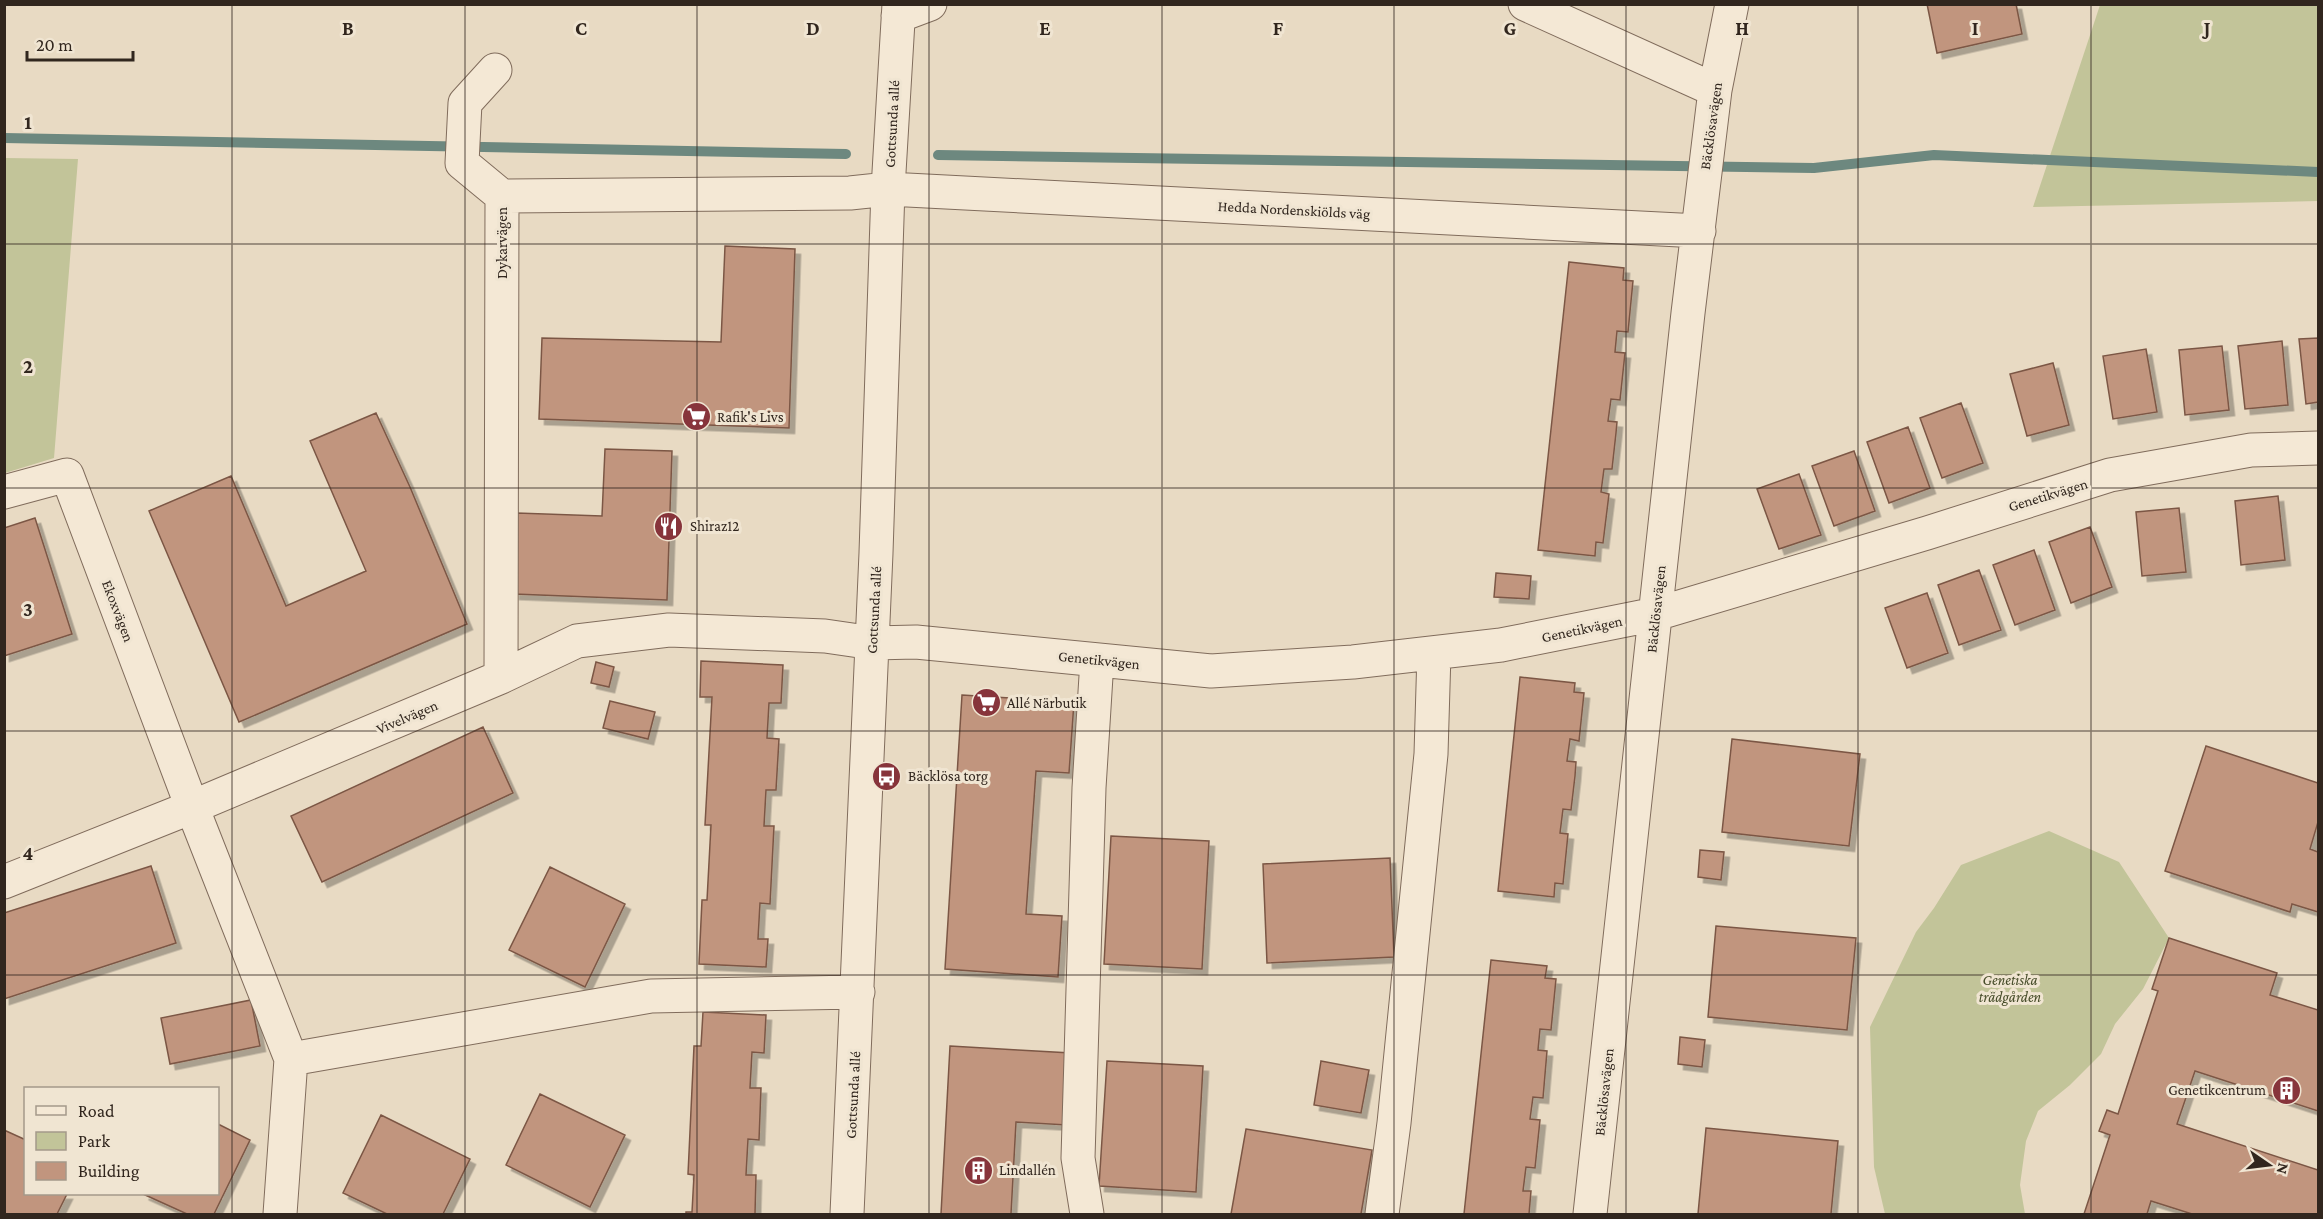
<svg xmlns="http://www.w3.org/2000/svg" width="2323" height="1219" viewBox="0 0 2323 1219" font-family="'Crimson Pro',serif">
<defs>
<filter id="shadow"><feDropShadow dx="5.5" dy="5.5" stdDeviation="0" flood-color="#0004"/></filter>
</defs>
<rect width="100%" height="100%" fill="#e8dac3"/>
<path fill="#c2c499" d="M 2100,5 L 2318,5 L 2318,201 L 2033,207 Z
M 5,158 L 78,159 L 54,458 L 5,473 Z
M 2049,831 L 2119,862 L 2169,938 L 2143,989 L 2115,1024 L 2101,1054 L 2070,1085 L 2038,1111 L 2026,1141 L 2020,1185 L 2025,1214 L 1885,1214 L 1874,1167 L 1870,1027 L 1916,932 L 1934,908 L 1961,865 Z"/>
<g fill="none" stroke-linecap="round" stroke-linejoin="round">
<path stroke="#6d887f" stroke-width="10" d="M 4,138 L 846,154
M 938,155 L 1814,168 L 1934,155 L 2318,172"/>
</g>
<path fill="#c1957e" stroke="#7c5745" stroke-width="1.5" filter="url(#shadow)" d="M 1927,4 L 2016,4 L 2022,34 L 1937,53 Z
M 725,246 L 795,249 L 789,428 L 539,419 L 542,338 L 721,342 Z
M 1569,262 L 1624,268 L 1623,280 L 1633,281 L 1628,332 L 1617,331 L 1615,352 L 1625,353 L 1620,400 L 1611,399 L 1608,421 L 1617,422 L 1616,433 L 1612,469 L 1604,469 L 1601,492 L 1609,494 L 1603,543 L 1596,542 L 1595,556 L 1538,550 Z
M 2318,338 L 2318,402 L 2306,404 L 2299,339 Z
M 2282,341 L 2288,405 L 2245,409 L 2238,346 Z
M 2222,346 L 2229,410 L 2185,415 L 2179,350 Z
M 2146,349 L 2157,412 L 2113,419 L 2103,356 Z
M 2053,363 L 2069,425 L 2027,436 L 2010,374 Z
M 1961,403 L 1983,463 L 1942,478 L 1920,418 Z
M 376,413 L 410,487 L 467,624 L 239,722 L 149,511 L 231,476 L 286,606 L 366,571 L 310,441 Z
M 1908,427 L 1930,488 L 1889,503 L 1867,442 Z
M 605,449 L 672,451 L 667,600 L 514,594 L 517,513 L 602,516 Z
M 1854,451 L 1875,511 L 1834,526 L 1812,466 Z
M 1799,474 L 1821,535 L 1779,549 L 1757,489 Z
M 2278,496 L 2285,560 L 2241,565 L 2235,501 Z
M 2179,508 L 2186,572 L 2142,576 L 2136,512 Z
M 35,518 L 72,634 L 4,656 L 4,528 Z
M 2090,527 L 2112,587 L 2071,603 L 2049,542 Z
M 2034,550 L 2055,610 L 2015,625 L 1993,565 Z
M 1979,570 L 2001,630 L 1959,645 L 1938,585 Z
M 1496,573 L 1531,576 L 1529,599 L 1494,597 Z
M 1927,593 L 1948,653 L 1907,668 L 1885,608 Z
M 701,661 L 783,665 L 781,703 L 769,703 L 767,738 L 779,739 L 776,790 L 766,790 L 764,826 L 774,826 L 770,904 L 760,903 L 758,939 L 768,939 L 766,967 L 699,964 L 702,900 L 707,900 L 711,825 L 705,825 L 712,697 L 700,697 Z
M 596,662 L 614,667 L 609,687 L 591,683 Z
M 1520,677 L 1575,683 L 1574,692 L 1584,693 L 1579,741 L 1570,739 L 1567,761 L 1576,762 L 1575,776 L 1571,810 L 1563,809 L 1560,833 L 1568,834 L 1563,884 L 1555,883 L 1554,897 L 1498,891 Z
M 962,695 L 1074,702 L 1069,773 L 1036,771 L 1026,914 L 1062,916 L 1058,977 L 945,969 Z
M 610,701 L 655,712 L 648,739 L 603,728 Z
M 483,727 L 513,793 L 322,882 L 291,816 Z
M 1732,739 L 1860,754 L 1849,846 L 1722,832 Z
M 2206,746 L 2318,783 L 2318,822 L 2310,849 L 2318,852 L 2318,912 L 2292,904 L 2290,912 L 2165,871 Z
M 1111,836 L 1209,841 L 1202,969 L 1104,964 Z
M 1700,850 L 1724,852 L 1721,880 L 1698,877 Z
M 1390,858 L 1394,957 L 1267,963 L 1263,864 Z
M 151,866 L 176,943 L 4,999 L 4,913 Z
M 550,867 L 625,904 L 585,987 L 509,950 Z
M 1716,926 L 1856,938 L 1847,1030 L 1708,1017 Z
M 2169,938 L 2277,973 L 2270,995 L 2318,1010 L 2318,1111 L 2195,1071 L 2177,1124 L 2318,1170 L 2318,1214 L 2192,1214 L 2151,1201 L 2147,1214 L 2084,1214 L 2110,1135 L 2099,1131 L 2107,1110 L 2118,1114 L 2158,991 L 2152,989 Z
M 1491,960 L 1547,966 L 1545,978 L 1556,979 L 1551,1030 L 1540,1029 L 1538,1050 L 1547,1051 L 1543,1098 L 1533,1097 L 1530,1119 L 1540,1120 L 1535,1168 L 1526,1167 L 1523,1191 L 1531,1191 L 1529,1214 L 1464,1214 Z
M 251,1000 L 260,1046 L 170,1064 L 161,1018 Z
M 703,1012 L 766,1015 L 764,1053 L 752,1052 L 750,1088 L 761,1088 L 759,1140 L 748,1139 L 746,1175 L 756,1175 L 755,1214 L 686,1214 L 686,1212 L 692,1212 L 694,1175 L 688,1174 L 694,1046 L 701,1046 Z
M 1680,1037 L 1705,1040 L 1702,1067 L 1678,1064 Z
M 950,1046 L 1071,1053 L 1067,1125 L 1016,1122 L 1011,1214 L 941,1214 Z
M 1107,1061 L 1203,1066 L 1196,1192 L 1099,1186 Z
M 1321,1061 L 1369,1070 L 1361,1113 L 1314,1105 Z
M 540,1094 L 625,1135 L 590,1207 L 506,1165 Z
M 381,1115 L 470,1159 L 443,1214 L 387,1214 L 343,1193 Z
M 218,1124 L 250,1140 L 214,1214 L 187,1214 L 143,1194 L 218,1194 Z
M 1706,1128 L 1838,1141 L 1831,1214 L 1698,1214 Z
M 1246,1129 L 1372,1150 L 1361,1214 L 1231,1214 Z
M 4,1130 L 26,1140 L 26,1194 L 67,1194 L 57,1214 L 4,1214 Z"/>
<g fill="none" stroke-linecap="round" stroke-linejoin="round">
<defs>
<path id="minor" d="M 1525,4 L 1715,90
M 898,16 L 930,4
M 495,70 L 465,103 L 462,163 L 502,196
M 502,196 L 850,193 L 888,189 L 1699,231
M 4,492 L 67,475 L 192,807 L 291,1059 L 651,996 L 858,992
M 501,677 L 502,196
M 4,882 L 192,807 L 501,677 L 577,641 L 669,630 L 825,636 L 873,643 L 916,642 L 1211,671 L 1353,662 L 1501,645 L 1656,614 L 1927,533 L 2110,475 L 2251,450 L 2318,448
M 280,1214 L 291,1059
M 847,1214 L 876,553 L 888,189 L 899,4
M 1087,1214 L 1078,1158 L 1089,788 L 1097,660
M 1382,1214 L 1394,1123 L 1431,754 L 1434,653
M 1590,1214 L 1688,313 L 1715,90 L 1732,4"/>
</defs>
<use href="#minor" stroke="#806c5c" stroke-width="35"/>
<use href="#minor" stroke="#f4e8d5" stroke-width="33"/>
</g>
<path fill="none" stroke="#31261e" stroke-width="1.5" stroke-opacity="0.55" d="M 232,4 L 232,1214M 465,4 L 465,1214M 697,4 L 697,1214M 929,4 L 929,1214M 1162,4 L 1162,1214M 1394,4 L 1394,1214M 1626,4 L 1626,1214M 1858,4 L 1858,1214M 2091,4 L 2091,1214M 4,244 L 2318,244M 4,488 L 2318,488M 4,731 L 2318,731M 4,975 L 2318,975"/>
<defs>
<symbol id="supermarket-disc" viewBox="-11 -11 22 22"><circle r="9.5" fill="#87343b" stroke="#f0e5d2"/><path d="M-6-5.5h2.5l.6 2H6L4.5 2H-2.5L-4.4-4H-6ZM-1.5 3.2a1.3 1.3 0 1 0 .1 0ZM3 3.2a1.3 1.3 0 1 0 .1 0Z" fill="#fff"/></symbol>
<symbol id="restaurant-disc" viewBox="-11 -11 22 22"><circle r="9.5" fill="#87343b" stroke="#f0e5d2"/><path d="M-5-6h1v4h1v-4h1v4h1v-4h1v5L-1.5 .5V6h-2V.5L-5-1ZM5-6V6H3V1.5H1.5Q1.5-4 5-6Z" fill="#fff"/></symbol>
<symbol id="bus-disc" viewBox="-11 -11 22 22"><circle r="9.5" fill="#87343b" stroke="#f0e5d2"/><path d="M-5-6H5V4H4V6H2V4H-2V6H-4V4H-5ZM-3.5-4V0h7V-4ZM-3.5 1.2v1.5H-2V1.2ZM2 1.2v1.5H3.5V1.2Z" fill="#fff"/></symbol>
<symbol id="building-disc" viewBox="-11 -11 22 22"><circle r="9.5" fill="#87343b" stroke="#f0e5d2"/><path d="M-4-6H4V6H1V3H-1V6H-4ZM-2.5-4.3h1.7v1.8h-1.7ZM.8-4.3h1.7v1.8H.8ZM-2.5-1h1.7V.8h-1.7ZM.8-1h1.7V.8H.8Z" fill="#fff"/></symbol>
</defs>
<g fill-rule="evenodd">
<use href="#supermarket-disc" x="680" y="400" width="33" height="33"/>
<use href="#restaurant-disc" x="652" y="510" width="33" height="33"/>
<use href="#supermarket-disc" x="970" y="686" width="33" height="33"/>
<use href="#bus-disc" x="870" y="760" width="33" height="33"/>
<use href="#building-disc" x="2270" y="1074" width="33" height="33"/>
<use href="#building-disc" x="962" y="1154" width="33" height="33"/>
</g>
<g text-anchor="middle" stroke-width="6" stroke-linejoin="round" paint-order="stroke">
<g font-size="15" fill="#31261e" stroke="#f0e5d2">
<text transform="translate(892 124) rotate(-87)" y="5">Gottsunda allé</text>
<text transform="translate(1711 126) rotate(-82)" y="5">Bäcklösavägen</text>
<text transform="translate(1294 210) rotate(3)" y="5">Hedda Nordenskiölds väg</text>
<text transform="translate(502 243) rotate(-90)" y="5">Dykarvägen</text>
<text transform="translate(2048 495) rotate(-17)" y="5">Genetikvägen</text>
<text transform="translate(1656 609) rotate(-84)" y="5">Bäcklösavägen</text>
<text transform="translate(874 610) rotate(-87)" y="5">Gottsunda allé</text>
<text transform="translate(118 611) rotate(69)" y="5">Ekoxvägen</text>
<text transform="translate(1582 629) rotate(-12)" y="5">Genetikvägen</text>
<text transform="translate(1099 660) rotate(6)" y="5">Genetikvägen</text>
<text transform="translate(407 717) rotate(-23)" y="5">Vivelvägen</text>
<text transform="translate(1604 1092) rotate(-84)" y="5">Bäcklösavägen</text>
<text transform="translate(853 1095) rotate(-87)" y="5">Gottsunda allé</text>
</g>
<g font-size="15" fill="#31261e" stroke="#f0e5d2" text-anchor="start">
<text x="717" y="422">Rafik's Livs</text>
<text x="690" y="531">Shiraz12</text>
<text x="1007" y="708">Allé Närbutik</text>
<text x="908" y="781">Bäcklösa torg</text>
<text x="2266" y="1095" text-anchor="end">Genetikcentrum</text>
<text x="999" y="1175">Lindallén</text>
</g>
<g font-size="15" font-style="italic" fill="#454b28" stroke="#f0e5d2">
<text x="2010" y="985">Genetiska<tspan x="2010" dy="17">trädgården</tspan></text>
</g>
</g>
<g font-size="20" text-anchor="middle" font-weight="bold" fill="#31261e" stroke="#f0e5d2" stroke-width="6" stroke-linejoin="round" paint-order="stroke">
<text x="348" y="35">B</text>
<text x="581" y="35">C</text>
<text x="813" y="35">D</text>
<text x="1045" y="35">E</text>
<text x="1278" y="35">F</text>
<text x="1510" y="35">G</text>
<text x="1742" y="35">H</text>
<text x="1975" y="35">I</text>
<text x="2207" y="35">J</text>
<text x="28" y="129">1</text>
<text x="28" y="373">2</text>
<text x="28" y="616">3</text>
<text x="28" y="860">4</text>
</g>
<rect width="2323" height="1219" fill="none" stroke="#31261e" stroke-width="12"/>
<rect x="24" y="1087" width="195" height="108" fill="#f0e5d2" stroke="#a4998a" stroke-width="1.5"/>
<rect x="36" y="1106" width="30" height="9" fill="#f4e8d5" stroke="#a4998a" stroke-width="1.5"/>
<text x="78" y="1117" font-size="18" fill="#31261e">Road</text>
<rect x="36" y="1132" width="30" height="18" fill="#c2c499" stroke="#a4998a" stroke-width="1.5"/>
<text x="78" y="1147" font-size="18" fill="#31261e">Park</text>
<rect x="36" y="1162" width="30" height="18" fill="#c1957e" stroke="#a4998a" stroke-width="1.5"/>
<text x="78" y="1177" font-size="18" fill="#31261e">Building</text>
<g transform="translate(2269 1165) rotate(104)" stroke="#f0e5d2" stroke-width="4.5" paint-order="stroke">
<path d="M0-4.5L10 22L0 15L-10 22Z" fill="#31261e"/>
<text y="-9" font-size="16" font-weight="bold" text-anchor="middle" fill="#31261e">N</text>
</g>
<path d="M27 51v9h106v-9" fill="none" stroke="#31261e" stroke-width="3"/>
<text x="36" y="51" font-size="18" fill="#31261e" stroke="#f0e5d2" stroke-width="4.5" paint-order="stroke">20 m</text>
</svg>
